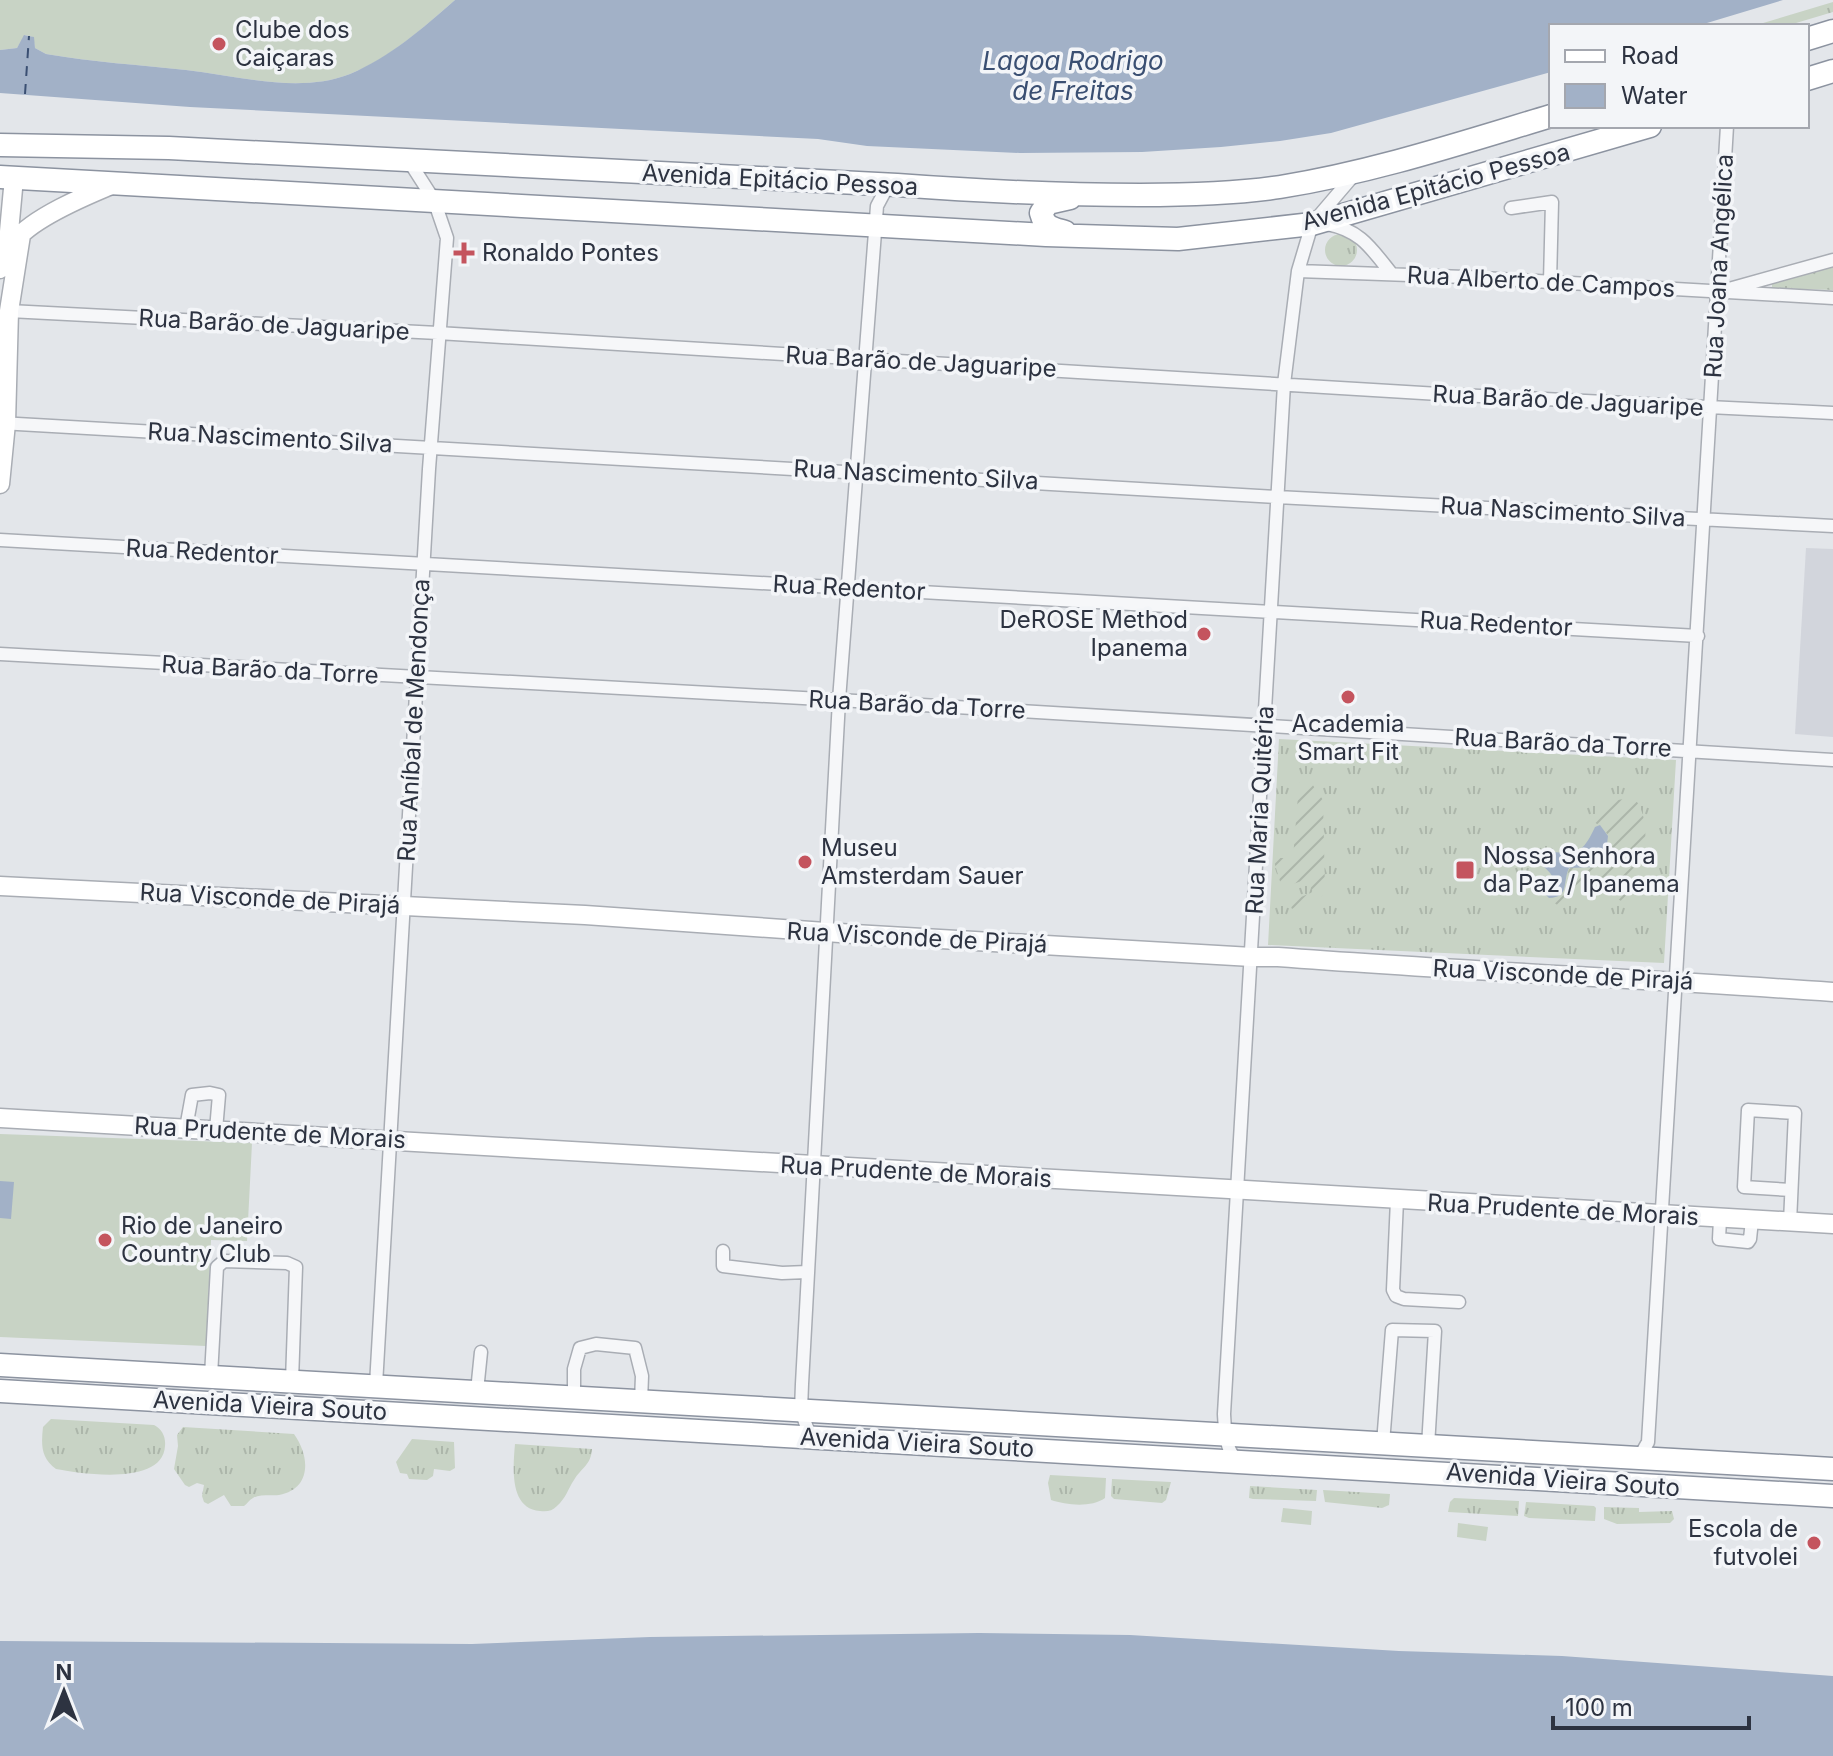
<svg xmlns="http://www.w3.org/2000/svg" width="1833" height="1756" viewBox="0 0 1833 1756" font-family="Inter,sans-serif">
<defs>
<pattern id="grass-tufts" width="24" height="20" patternUnits="userSpaceOnUse" patternTransform="scale(2)"><rect width="24" height="20" fill="#c8d3c5"/><path d="M3 7l-1-3M5 7V3M7 7l1-3M15 17l-1-3M17 17v-4M19 17l1-3" fill="none" stroke="#acb6aa"/></pattern>
<pattern id="garden-furrows" width="10" height="10" patternUnits="userSpaceOnUse" patternTransform="scale(2)"><rect width="10" height="10" fill="#c8d3c5"/><path d="M-1 1l2-2M0 10L10 0M9 11l2-2" fill="none" stroke="#acb6aa"/></pattern>
</defs>
<rect width="100%" height="100%" fill="#e3e6ea"/>
<path fill="#d2d5dc" d="M 1806,548 L 1833,549 L 1833,737 L 1795,734 Z"/>
<path fill="url(#grass-tufts)" d="M 1833,2 L 1833,12 L 1786,26 L 1753,26 Z
M1325 250a16 16 0 1 1 32 0a16 16 0 1 1-32 0Z
M 1833,265 L 1833,290 L 1772,288 L 1772,284 Z
M 1279,739 L 1676,760 L 1664,963 L 1268,945 Z
M 51,1419 L 154,1425 C 162,1429 166,1437 165,1446 C 163,1486 82,1474 56,1469 C 41,1458 41,1445 43,1427 Z
M 183,1427 L 294,1434 C 310,1456 312,1489 279,1495 C 271,1496 259,1494 253,1498 C 249,1500 247,1504 244,1506 L 231,1506 L 224,1495 L 208,1504 L 204,1502 L 202,1496 L 204,1485 L 197,1483 L 189,1487 L 185,1485 L 174,1469 L 178,1446 L 177,1435 Z
M 412,1439 L 454,1442 L 455,1468 L 450,1471 L 434,1469 L 433,1476 L 427,1480 L 409,1479 L 407,1474 L 400,1473 L 396,1462 Z
M 515,1444 L 592,1449 C 591,1465 582,1467 574,1480 C 568,1489 566,1498 557,1506 C 552,1511 547,1512 540,1511 C 509,1509 513,1467 515,1444 Z
M 1050,1475 L 1106,1478 L 1105,1498 C 1091,1508 1066,1505 1051,1500 L 1048,1483 Z
M 1112,1479 L 1171,1482 L 1166,1500 L 1162,1503 L 1114,1499 L 1111,1496 Z
M 1250,1486 L 1317,1490 L 1316,1501 L 1253,1499 L 1249,1498 Z
M 1323,1490 L 1390,1494 L 1389,1505 L 1382,1508 L 1325,1502 Z
M 1454,1498 L 1519,1501 L 1518,1516 L 1448,1512 L 1450,1502 Z
M 1526,1502 L 1594,1506 L 1596,1508 L 1595,1521 L 1529,1518 L 1524,1516 Z
M 1604,1507 L 1639,1508 L 1639,1512 L 1672,1511 L 1674,1519 L 1670,1523 L 1617,1524 L 1604,1519 Z"/>
<path fill="url(#garden-furrows)" d="M 1308,778 L 1323,800 L 1325,890 L 1322,896 L 1292,909 L 1289,902 L 1313,892 L 1307,879 L 1282,888 L 1273,858 L 1293,858 L 1299,783 Z
M 1624,799 L 1637,802 C 1654,826 1643,882 1624,903 L 1612,895 L 1616,886 L 1608,877 L 1588,879 L 1587,892 L 1560,907 L 1552,901 L 1563,894 L 1569,868 L 1594,867 L 1608,836 L 1605,830 L 1593,821 L 1599,803 Z"/>
<path fill="#c8d3c5" d="M 0,0 L 455,0 C 423,28 390,58 350,74 C 299,94 239,76 186,70 C 139,65 93,62 46,54 L 35,48 L 33,37 L 25,35 L 17,48 L 0,50 Z
M 0,1134 L 252,1143 L 247,1241 L 211,1240 L 206,1346 L 0,1337 Z
M 1283,1508 L 1312,1511 L 1311,1525 L 1281,1522 Z
M 1458,1523 L 1488,1527 L 1486,1541 L 1457,1537 Z"/>
<path fill="#a2b1c7" d="M 455,0 L 1783,0 L 1697,26 L 1551,26 L 1551,72 L 1331,133 L 1280,141 L 1221,147 L 1142,152 L 1020,153 L 867,146 L 818,139 L 190,107 L 0,93 L 0,50 L 17,48 L 24,35 L 34,37 L 35,48 L 46,54 C 93,62 139,65 186,70 C 239,76 299,94 350,74 C 390,57 423,28 455,0 Z
M 1600,825 L 1608,836 L 1605,860 L 1594,867 L 1569,868 C 1562,883 1570,897 1549,898 L 1546,895 C 1548,891 1551,889 1553,885 C 1556,875 1544,866 1537,863 L 1537,858 L 1542,852 C 1575,852 1580,859 1595,827 Z
M 0,1181 L 14,1182 L 11,1219 L 0,1218 Z
M 979,1633 L 1130,1635 L 1399,1651 L 1562,1656 L 1833,1676 L 1833,1756 L 0,1756 L 0,1641 L 472,1644 L 650,1637 Z"/>
<g fill="none" stroke-linecap="round" stroke-linejoin="round">
<path stroke="#3a4f72" stroke-width="2" stroke-dasharray="10 8" stroke-linecap="butt" d="M 25,94 L 29,36"/>
<defs>
<path id="street" d="M 1511,208 L 1552,202 L 1550,282
M 1327,224 C 1360,230 1371,248 1391,273
M 1298,271 L 1465,277 L 1833,298
M 1729,289 L 1833,260
M 9,311 L 438,333 L 1439,394 L 1833,413
M 0,423 L 1277,497 L 1833,526
M 0,540 L 1698,636
M 0,654 L 839,700 L 1833,760
M 186,1128 L 192,1095 L 210,1093 L 219,1095 L 216,1130
M 1397,1200 L 1393,1290 L 1396,1296 L 1404,1299 L 1459,1302
M 1720,1219 L 1719,1239 L 1748,1242 L 1750,1239 L 1752,1220
M 1790,1222 L 1795,1113 L 1748,1110 L 1744,1187 L 1791,1190
M 723,1251 L 723,1266 L 782,1273 L 807,1272
M 211,1376 L 217,1267 L 224,1261 L 287,1263 L 296,1267 L 292,1381
M 376,1385 L 429,469 L 447,238 L 434,200 L 409,161
M 477,1391 L 481,1352
M 574,1397 L 574,1369 L 580,1348 L 596,1344 L 635,1348 L 642,1376 L 641,1401
M 810,1437 L 801,1410 L 802,1384 L 839,700 L 877,206 L 885,191 L 893,187
M 1383,1443 L 1392,1330 L 1435,1331 L 1428,1446
M 1639,1458 L 1648,1442 L 1727,126
M 1237,1461 C 1225,1448 1225,1431 1224,1414 L 1284,384 L 1298,271 L 1312,224 L 1353,176"/>
<path id="secondary" d="M 7,253 L 14,178
M 0,269 C 5,260 9,250 15,241 C 32,218 87,195 114,184
M 0,484 L 6,423 L 9,311 L 21,235
M 0,886 L 585,915 L 854,934 L 1252,957 L 1278,957 C 1463,971 1648,979 1833,992
M 0,1118 L 1833,1224"/>
<path id="highway" d="M 1807,39 L 1833,31
M 1807,79 L 1833,71
M 0,145 L 169,148 L 897,185 C 978,191 1059,195 1140,195 C 1187,195 1234,194 1280,187 C 1373,172 1461,143 1551,116
M 0,177 L 1046,235 L 1178,239 L 1312,224 L 1650,126
M 1065,232 C 1052,228 1045,228 1041,213 L 1048,203 L 1070,198
M 0,1365 L 1833,1469
M 0,1391 L 1833,1496"/>
</defs>
<use href="#street" stroke="#a9adb4" stroke-width="15"/>
<use href="#secondary" stroke="#a9adb4" stroke-width="21"/>
<use href="#highway" stroke="#8c93a0" stroke-width="25"/>
<use href="#street" stroke="#f6f7f9" stroke-width="12"/>
<use href="#secondary" stroke="#fff" stroke-width="18"/>
<use href="#highway" stroke="#fff" stroke-width="22"/>
</g>
<g fill="#c4545e" stroke="#f3f5f8" stroke-width="3">
<circle cx="219" cy="44" r="8"/>
<path d="M460 241h8v8h8v8h-8v8h-8v-8h-8v-8h8z"/>
<circle cx="1204" cy="634" r="8"/>
<circle cx="1348" cy="697" r="8"/>
<circle cx="805" cy="862" r="8"/>
<rect x="1455" y="860" width="20" height="20" rx="4"/>
<circle cx="105" cy="1240" r="8"/>
<circle cx="1814" cy="1543" r="8"/>
</g>
<g text-anchor="middle" stroke-width="7" stroke-linejoin="round" paint-order="stroke">
<g font-size="24" fill="#2d3341" stroke="#f3f5f8" text-anchor="start">
<text x="235" y="38">Clube dos<tspan x="235" dy="28">Caiçaras</tspan></text>
<text x="482" y="261">Ronaldo Pontes</text>
<text x="1188" y="628" text-anchor="end">DeROSE Method<tspan x="1188" dy="28">Ipanema</tspan></text>
<text x="1348" y="732" text-anchor="middle">Academia<tspan x="1348" dy="28">Smart Fit</tspan></text>
<text x="821" y="856">Museu<tspan x="821" dy="28">Amsterdam Sauer</tspan></text>
<text x="1483" y="864">Nossa Senhora<tspan x="1483" dy="28">da Paz / Ipanema</tspan></text>
<text x="121" y="1234">Rio de Janeiro<tspan x="121" dy="28">Country Club</tspan></text>
<text x="1798" y="1537" text-anchor="end">Escola de<tspan x="1798" dy="28">futvolei</tspan></text>
</g>
<g font-size="24" fill="#2d3341" stroke="#f3f5f8">
<text transform="translate(780 180) rotate(3)" y="8">Avenida Epitácio Pessoa</text>
<text transform="translate(1436 187) rotate(-15)" y="8">Avenida Epitácio Pessoa</text>
<text transform="translate(1719 266) rotate(-87)" y="8">Rua Joana Angélica</text>
<text transform="translate(1541 282) rotate(3)" y="8">Rua Alberto de Campos</text>
<text transform="translate(274 325) rotate(3)" y="8">Rua Barão de Jaguaripe</text>
<text transform="translate(921 362) rotate(3)" y="8">Rua Barão de Jaguaripe</text>
<text transform="translate(1568 401) rotate(3)" y="8">Rua Barão de Jaguaripe</text>
<text transform="translate(270 438) rotate(3)" y="8">Rua Nascimento Silva</text>
<text transform="translate(916 475) rotate(3)" y="8">Rua Nascimento Silva</text>
<text transform="translate(1563 512) rotate(3)" y="8">Rua Nascimento Silva</text>
<text transform="translate(202 552) rotate(3)" y="8">Rua Redentor</text>
<text transform="translate(849 588) rotate(3)" y="8">Rua Redentor</text>
<text transform="translate(1496 624) rotate(3)" y="8">Rua Redentor</text>
<text transform="translate(270 670) rotate(3)" y="8">Rua Barão da Torre</text>
<text transform="translate(917 705) rotate(3)" y="8">Rua Barão da Torre</text>
<text transform="translate(414 720) rotate(-87)" y="8">Rua Aníbal de Mendonça</text>
<text transform="translate(1563 743) rotate(3)" y="8">Rua Barão da Torre</text>
<text transform="translate(1260 810) rotate(-87)" y="8">Rua Maria Quitéria</text>
<text transform="translate(270 899) rotate(3)" y="8">Rua Visconde de Pirajá</text>
<text transform="translate(917 938) rotate(3)" y="8">Rua Visconde de Pirajá</text>
<text transform="translate(1563 975) rotate(3)" y="8">Rua Visconde de Pirajá</text>
<text transform="translate(270 1133) rotate(3)" y="8">Rua Prudente de Morais</text>
<text transform="translate(916 1172) rotate(3)" y="8">Rua Prudente de Morais</text>
<text transform="translate(1563 1210) rotate(3)" y="8">Rua Prudente de Morais</text>
<text transform="translate(270 1406) rotate(3)" y="8">Avenida Vieira Souto</text>
<text transform="translate(917 1443) rotate(3)" y="8">Avenida Vieira Souto</text>
<text transform="translate(1563 1480) rotate(4)" y="8">Avenida Vieira Souto</text>
</g>
<g font-size="26" font-style="italic" fill="#3a4f72" stroke="#f3f5f8">
<text x="1073" y="70">Lagoa Rodrigo<tspan x="1073" dy="30">de Freitas</tspan></text>
</g>
</g>
<rect x="1549" y="24" width="260" height="104" fill="#f3f5f8" stroke="#a4a7af" stroke-width="2"/>
<rect x="1565" y="50" width="40" height="12" fill="#ffffff" stroke="#a4a7af" stroke-width="2"/>
<text x="1621" y="64" font-size="24" fill="#2d3341">Road</text>
<rect x="1565" y="84" width="40" height="24" fill="#a2b1c7" stroke="#a4a7af" stroke-width="2"/>
<text x="1621" y="104" font-size="24" fill="#2d3341">Water</text>
<g transform="translate(64 1692)" stroke="#f3f5f8" stroke-width="6" paint-order="stroke">
<path d="M0-6L14 30L0 20L-14 30Z" fill="#2d3341"/>
<text y="-12" font-size="22" font-weight="bold" text-anchor="middle" fill="#2d3341">N</text>
</g>
<path d="M1553 1716v12h196v-12" fill="none" stroke="#2d3341" stroke-width="4"/>
<text x="1565" y="1716" font-size="24" fill="#2d3341" stroke="#f3f5f8" stroke-width="6" paint-order="stroke">100 m</text>
</svg>
